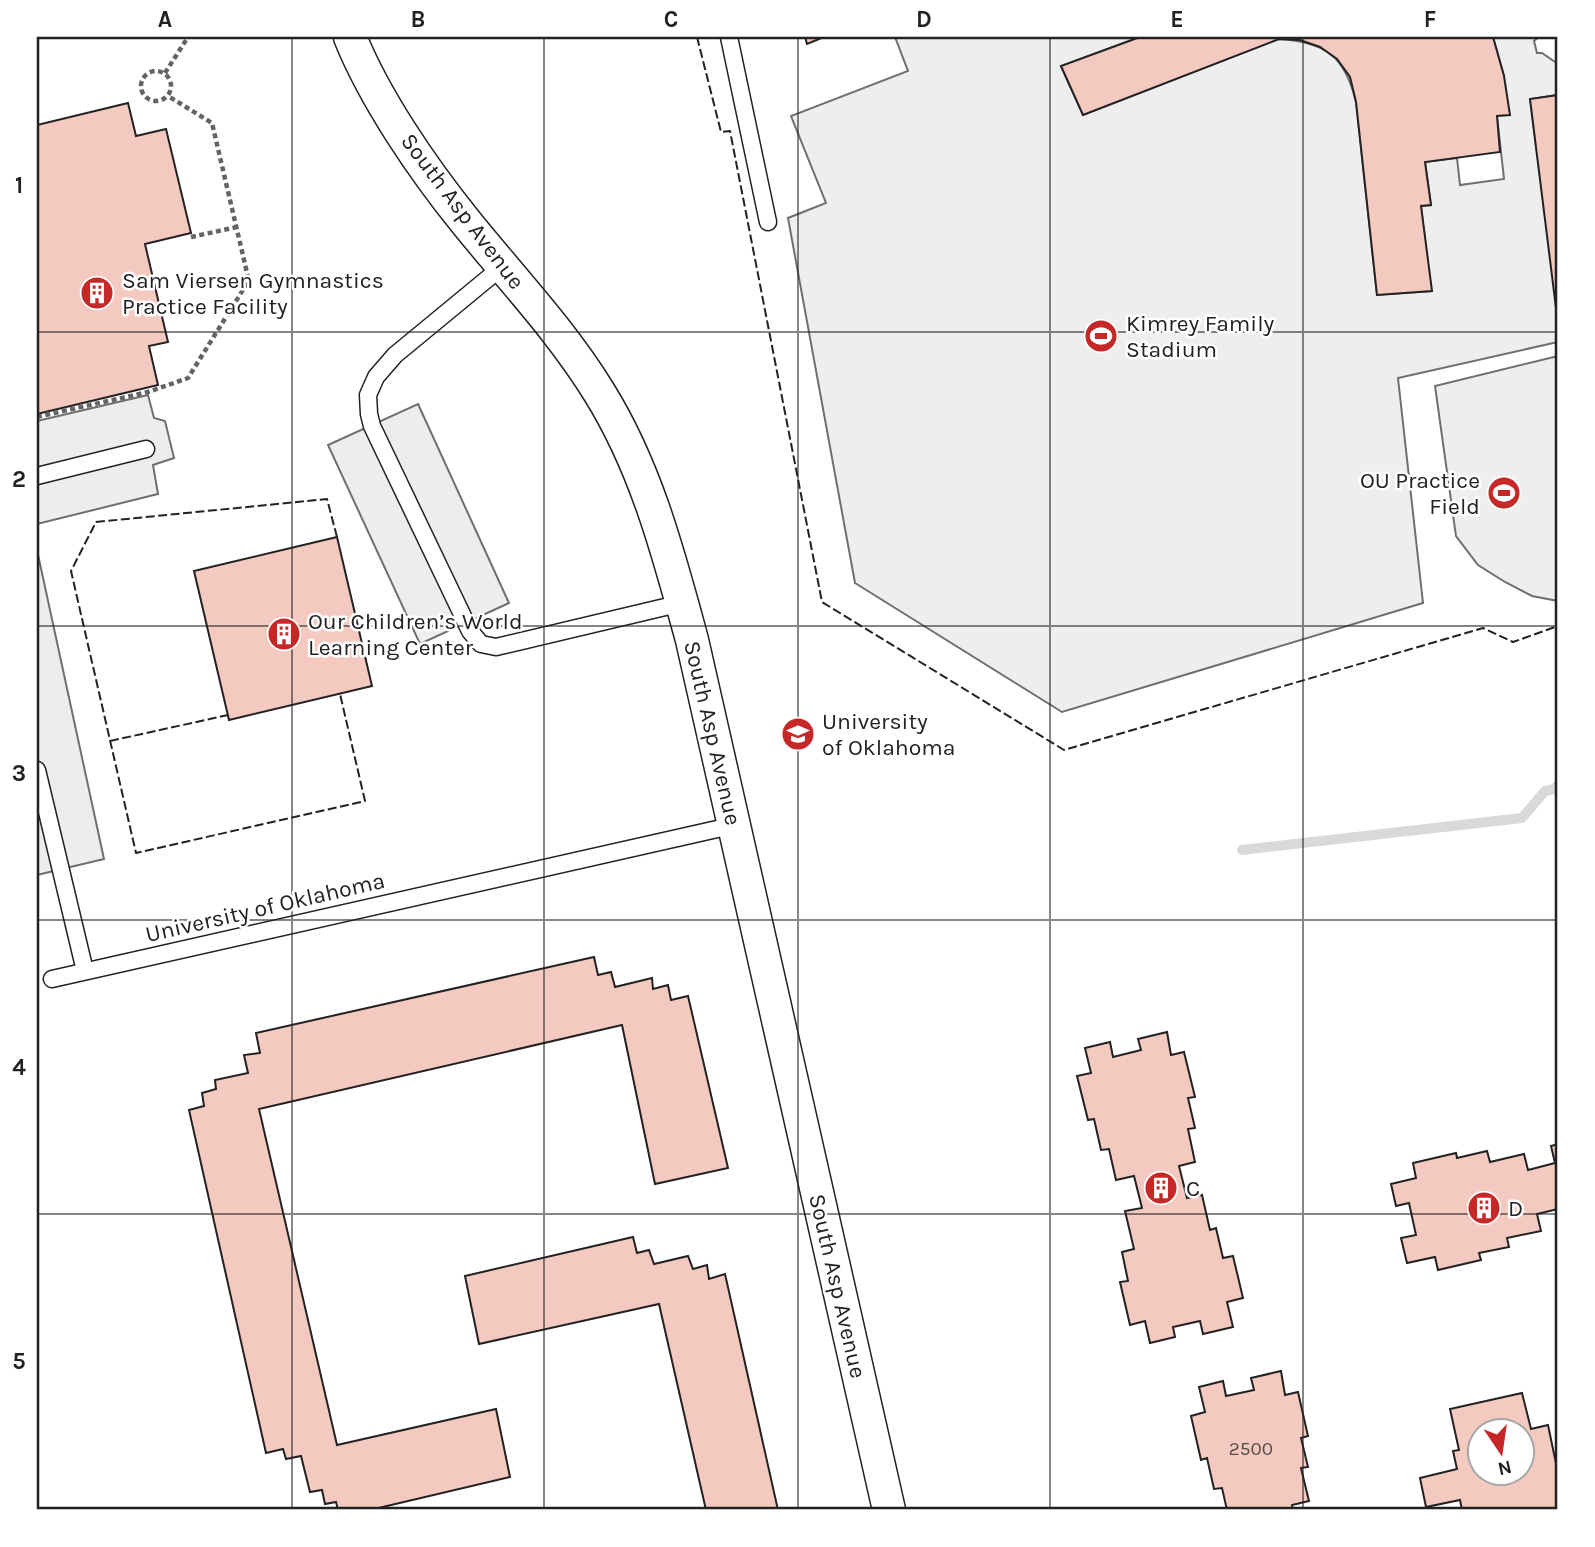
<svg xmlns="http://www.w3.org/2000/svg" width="1595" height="1547" viewBox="0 0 1595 1547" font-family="Karla,sans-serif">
<rect width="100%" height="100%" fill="#fff"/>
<path fill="#eee" stroke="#6f6f6f" stroke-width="2" d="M 895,37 L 1140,37 L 1061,66 L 1083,115 L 1279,39 C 1326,42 1345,56 1356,102 L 1377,295 L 1431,291 L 1421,206 L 1431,205 L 1425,162 L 1457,158 L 1460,185 L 1504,179 L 1497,116 L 1504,76 L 1493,37 L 1539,37 L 1534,41 L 1537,53 L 1542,53 L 1558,64 L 1558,95 L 1530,99 L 1558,315 L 1558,342 L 1398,378 L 1423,603 L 1062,712 L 855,583 L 788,218 L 826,203 L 791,116 L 908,71 Z
M 1558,356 L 1558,601 L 1532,596 L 1505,582 L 1478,565 L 1456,536 L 1435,386 Z"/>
<path fill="#ededed" stroke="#6f6f6f" stroke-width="2" d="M 148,395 L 154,418 L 165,421 L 174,458 L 153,465 L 158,494 L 37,524 L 37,421 Z
M 418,404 L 509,603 L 420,644 L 328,445 Z
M 37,550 L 104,859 L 37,875 Z"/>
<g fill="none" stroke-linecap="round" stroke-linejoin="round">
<path stroke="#d9d9d9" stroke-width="10" d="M 1242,850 L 1522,818 L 1545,791 L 1554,789 L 1558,785"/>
</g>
<path fill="#f3c9c0" stroke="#222" stroke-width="2" fill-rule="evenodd" d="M 805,37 L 824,37 L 807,44 Z
M 1140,37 L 1493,37 L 1504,76 L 1510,115 L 1497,116 L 1500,152 L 1425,162 L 1431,205 L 1421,206 L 1432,291 L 1377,295 L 1356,102 L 1350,77 L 1337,59 L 1320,47 L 1300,40 L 1279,39 L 1083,115 L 1061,66 Z
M 1558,95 L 1558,315 L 1557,316 L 1530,99 Z
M 128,103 L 136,136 L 166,129 L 191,233 L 145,244 L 168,342 L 149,346 L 158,385 L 37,414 L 37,125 Z
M 337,537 L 372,686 L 229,720 L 194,571 Z
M 594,957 L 598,975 L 611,972 L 615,987 L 652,978 L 653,989 L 668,985 L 671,1000 L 688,996 L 728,1168 L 655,1184 L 622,1025 L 259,1109 L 337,1445 L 496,1409 L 510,1477 L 370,1510 L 338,1510 L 336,1502 L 325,1504 L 322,1490 L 310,1492 L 301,1456 L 286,1459 L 283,1449 L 266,1453 L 189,1110 L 204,1106 L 202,1093 L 216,1089 L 215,1080 L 248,1073 L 244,1055 L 260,1053 L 256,1033 Z
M 1167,1032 L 1171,1055 L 1184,1052 L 1195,1097 L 1188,1098 L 1195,1128 L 1188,1129 L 1195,1162 L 1179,1166 L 1187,1198 L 1202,1195 L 1210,1230 L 1216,1228 L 1223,1258 L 1233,1256 L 1243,1298 L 1227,1302 L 1233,1327 L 1203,1334 L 1200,1321 L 1173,1327 L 1175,1337 L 1150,1343 L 1145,1321 L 1130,1325 L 1120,1282 L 1128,1281 L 1122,1252 L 1134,1249 L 1125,1211 L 1142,1208 L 1134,1176 L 1116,1180 L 1109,1149 L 1101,1150 L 1094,1119 L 1088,1120 L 1077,1076 L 1091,1073 L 1085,1048 L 1110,1042 L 1113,1057 L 1141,1050 L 1138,1039 Z
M 1558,1144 L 1558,1209 L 1537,1214 L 1541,1231 L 1507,1238 L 1509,1247 L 1479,1253 L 1481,1260 L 1438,1270 L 1435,1257 L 1407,1263 L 1401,1238 L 1416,1235 L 1409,1203 L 1396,1206 L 1391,1184 L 1416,1178 L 1413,1163 L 1456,1153 L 1457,1158 L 1487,1151 L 1490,1162 L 1524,1154 L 1528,1170 L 1555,1163 L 1551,1146 Z
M 633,1237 L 637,1253 L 649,1250 L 654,1264 L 688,1256 L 693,1269 L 707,1265 L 709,1279 L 725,1274 L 778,1510 L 706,1510 L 659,1304 L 479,1344 L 465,1276 Z
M 1281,1371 L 1285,1395 L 1298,1392 L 1308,1436 L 1301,1438 L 1308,1467 L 1301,1468 L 1309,1501 L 1292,1505 L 1293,1510 L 1227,1510 L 1222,1488 L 1214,1489 L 1207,1458 L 1201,1460 L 1191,1416 L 1205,1412 L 1199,1387 L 1223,1381 L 1226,1396 L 1254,1390 L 1251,1378 Z
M 1522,1393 L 1531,1429 L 1548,1425 L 1558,1473 L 1558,1508 L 1547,1510 L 1462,1510 L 1460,1500 L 1426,1507 L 1420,1478 L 1457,1469 L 1453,1451 L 1459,1450 L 1450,1409 ZM 1480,1432 L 1522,1432 L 1522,1474 L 1480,1474 Z"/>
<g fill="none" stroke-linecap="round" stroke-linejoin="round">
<defs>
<path id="lane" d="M 729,37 L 768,222
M 503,266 L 395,355 L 376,377 L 368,395 L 369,414 L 372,426 L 470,631 L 481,644 L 496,647 L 682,603
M 37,476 L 146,449
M 37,770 L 85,971
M 52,979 L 735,825"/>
<path id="street" d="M 350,37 C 375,99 423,169 465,221 C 510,277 561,330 599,392 C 646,467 669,555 692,640 L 889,1510"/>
</defs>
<use href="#lane" stroke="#222" stroke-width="19"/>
<use href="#street" stroke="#222" stroke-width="35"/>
<path stroke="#646464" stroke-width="4.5" stroke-dasharray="5 3.5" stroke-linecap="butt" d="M141 86a15 15 0 1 1 30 0a15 15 0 1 1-30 0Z
M 165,73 L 188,37
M 191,237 L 237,227
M 37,417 L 148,392 L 188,378 L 246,285 L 248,277 L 212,123 L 168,96"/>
<use href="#lane" stroke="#fff" stroke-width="16"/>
<use href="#street" stroke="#fff" stroke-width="32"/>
<path stroke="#222" stroke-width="2" stroke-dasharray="9 3.5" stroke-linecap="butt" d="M 697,37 L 721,132 L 730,131 L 822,602 L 1064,750 L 1483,628 L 1513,642 L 1558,626
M 337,537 L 327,499 L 96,522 L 71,571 L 136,853 L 365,801 L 340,694
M 110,741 L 228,715"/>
</g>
<path fill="none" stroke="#222" stroke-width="2" stroke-opacity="0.55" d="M 292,37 L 292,1510M 544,37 L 544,1510M 798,37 L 798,1510M 1050,37 L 1050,1510M 1303,37 L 1303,1510M 37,332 L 1558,332M 37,626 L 1558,626M 37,920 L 1558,920M 37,1214 L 1558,1214"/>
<defs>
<symbol id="building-disc" viewBox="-11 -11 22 22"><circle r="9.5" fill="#c62828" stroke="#fff"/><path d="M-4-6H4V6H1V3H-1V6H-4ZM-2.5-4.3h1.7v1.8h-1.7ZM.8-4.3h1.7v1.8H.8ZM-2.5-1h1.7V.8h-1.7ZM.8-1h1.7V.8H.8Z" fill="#fff"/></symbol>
<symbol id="stadium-disc" viewBox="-11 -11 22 22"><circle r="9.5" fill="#c62828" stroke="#fff"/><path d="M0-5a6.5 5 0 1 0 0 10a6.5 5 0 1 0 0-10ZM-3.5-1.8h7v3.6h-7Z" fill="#fff"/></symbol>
<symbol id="university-disc" viewBox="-11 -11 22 22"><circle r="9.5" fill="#c62828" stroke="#fff"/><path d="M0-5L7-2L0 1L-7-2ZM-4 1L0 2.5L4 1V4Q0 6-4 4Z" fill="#fff"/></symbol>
</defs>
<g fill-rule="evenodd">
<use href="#building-disc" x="78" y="274" width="38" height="38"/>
<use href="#stadium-disc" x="1082" y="317" width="38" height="38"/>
<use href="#stadium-disc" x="1485" y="474" width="38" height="38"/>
<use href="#building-disc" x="265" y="615" width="38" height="38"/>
<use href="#university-disc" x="779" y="715" width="38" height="38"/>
<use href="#building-disc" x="1142" y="1169" width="38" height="38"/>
<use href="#building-disc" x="1465" y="1189" width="38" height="38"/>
</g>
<g text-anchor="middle" stroke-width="5" stroke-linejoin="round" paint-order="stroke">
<g font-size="19" fill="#564c4a">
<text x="1251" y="1455">2500</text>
</g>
<g font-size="23" fill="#222" stroke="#fff">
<text transform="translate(463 211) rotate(53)" y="8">South Asp Avenue</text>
<text transform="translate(713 733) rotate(77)" y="8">South Asp Avenue</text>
<text transform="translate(265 907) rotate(-13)" y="8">University of Oklahoma</text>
<text transform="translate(838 1286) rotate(77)" y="8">South Asp Avenue</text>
</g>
<g font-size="23" fill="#222" stroke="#fff" text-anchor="start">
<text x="122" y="288">Sam Viersen Gymnastics<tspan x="122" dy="26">Practice Facility</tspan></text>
<text x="1126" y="331">Kimrey Family<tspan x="1126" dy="26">Stadium</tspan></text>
<text x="1480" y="488" text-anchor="end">OU Practice<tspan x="1480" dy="26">Field</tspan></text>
<text x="308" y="629">Our Children’s World<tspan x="308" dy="26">Learning Center</tspan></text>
<text x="822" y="729">University<tspan x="822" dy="26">of Oklahoma</tspan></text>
<text x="1186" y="1196">C</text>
<text x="1508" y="1216">D</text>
</g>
</g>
<rect width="1595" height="1547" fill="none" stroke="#ffffff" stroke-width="77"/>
<g transform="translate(1501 1452) rotate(167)"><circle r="33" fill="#ffffff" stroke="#a7a7a7" stroke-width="2"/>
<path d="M0-5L12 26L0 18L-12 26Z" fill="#c62828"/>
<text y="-10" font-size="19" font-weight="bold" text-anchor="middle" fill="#222222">N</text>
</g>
<rect x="38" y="38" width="1518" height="1470" fill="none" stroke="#222" stroke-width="2.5"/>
<g font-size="23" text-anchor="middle" font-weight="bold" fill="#222">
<text x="165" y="27">A</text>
<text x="418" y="27">B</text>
<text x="671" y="27">C</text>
<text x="924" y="27">D</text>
<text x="1177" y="27">E</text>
<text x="1430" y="27">F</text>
<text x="19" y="193">1</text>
<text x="19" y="487">2</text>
<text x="19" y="781">3</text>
<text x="19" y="1075">4</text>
<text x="19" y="1369">5</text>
</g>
</svg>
